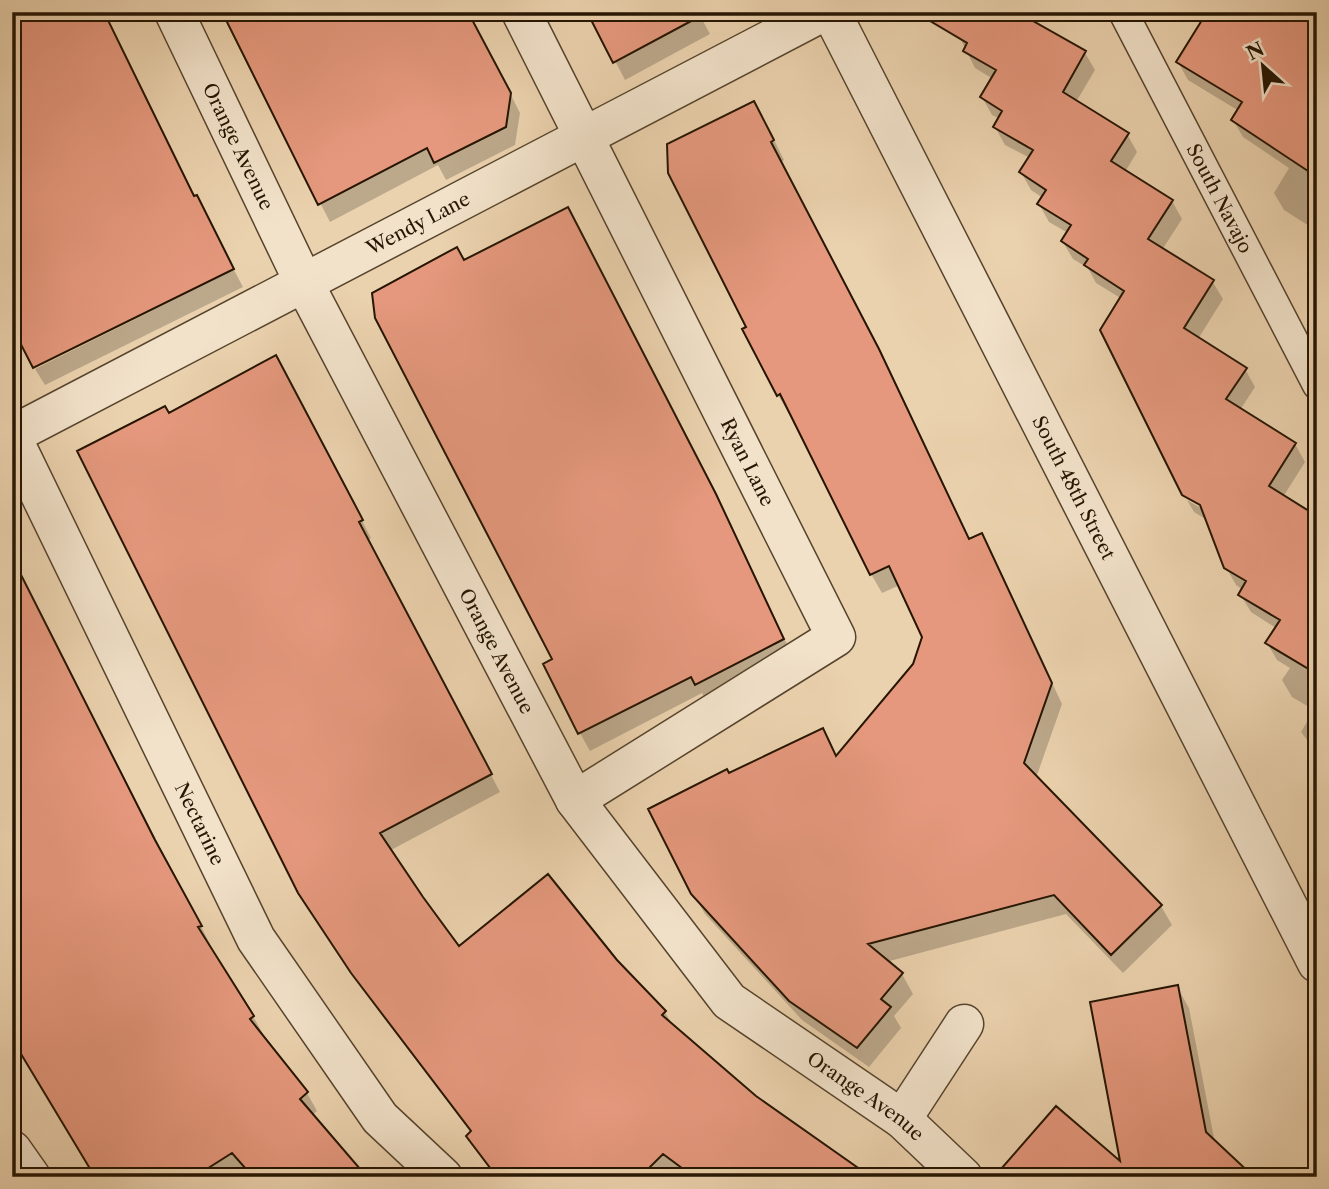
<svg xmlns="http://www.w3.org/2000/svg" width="1329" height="1189" viewBox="0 0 1329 1189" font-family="'Libre Caslon Text',serif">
<rect width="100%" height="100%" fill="#ebd2ae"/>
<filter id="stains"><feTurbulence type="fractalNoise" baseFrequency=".00286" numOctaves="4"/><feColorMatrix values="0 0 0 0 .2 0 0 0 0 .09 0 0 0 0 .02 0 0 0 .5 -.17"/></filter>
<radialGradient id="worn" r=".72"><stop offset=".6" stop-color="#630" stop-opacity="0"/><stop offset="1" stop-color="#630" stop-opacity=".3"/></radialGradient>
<path fill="#0003" d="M 222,12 L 469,12 L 520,113 L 515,145 L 446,180 L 438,165 L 330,222 Z
M 590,12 L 698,12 L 710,34 L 625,80 Z
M 952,12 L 1038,12 L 1031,23 L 1085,53 L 1095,70 L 1076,102 L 1127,134 L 1137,152 L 1125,172 L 1172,201 L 1182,219 L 1162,250 L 1212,281 L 1223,299 L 1198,339 L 1245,369 L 1255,387 L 1240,410 L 1295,444 L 1305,462 L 1283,497 L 1317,518 L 1317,753 L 1301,732 L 1314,710 L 1292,697 L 1282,680 L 1290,668 L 1277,660 L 1267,643 L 1276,628 L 1251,612 L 1240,594 L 1243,590 L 1236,585 L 1226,567 L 1207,520 L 1194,512 L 1187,500 L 1206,511 L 1122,299 L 1096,283 L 1088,268 L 1073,259 L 1063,242 L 1068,233 L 1049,222 L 1039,204 L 1043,198 L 1031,190 L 1021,172 L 1030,158 L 1005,145 L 995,127 L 1000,119 L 992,115 L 982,97 L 993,79 L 975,68 L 959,36 Z
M 1317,12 L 1317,231 L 1284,210 L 1274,193 L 1289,168 L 1243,137 L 1233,120 L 1239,111 L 1188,80 L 1178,62 Z
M 765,122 L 784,160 L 781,162 L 889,370 L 970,541 L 992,555 L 1062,704 L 1036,778 L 1161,906 L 1172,925 L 1123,973 L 1066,914 L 886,962 L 902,974 L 913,994 L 894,1016 L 901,1028 L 869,1067 L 802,1020 L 705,914 L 693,893 L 729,775 L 822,730 L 837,758 L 915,665 L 924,637 L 900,585 L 882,593 L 871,574 L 792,413 L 789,414 L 778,395 L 748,328 Z
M 464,262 L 725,514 L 793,657 L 706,701 L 702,693 L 590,751 L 580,733 L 554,660 Z
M 234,270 L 243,287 L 45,385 L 35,369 Z
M 286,374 L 371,538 L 368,540 L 500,792 L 391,850 L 459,948 L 616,962 L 665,1012 L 673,1026 L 755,1097 L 860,1177 L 503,1175 L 364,991 L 310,911 L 169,416 Z
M 12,560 L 210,944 L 208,945 L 253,1016 L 263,1034 L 261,1035 L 307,1093 L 317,1111 L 311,1116 L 364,1177 L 95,1177 L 12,1040 Z
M 1177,987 L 1189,1008 L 1215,1143 L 1122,1166 Z"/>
<path fill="#e5987d" stroke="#251502" stroke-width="2" d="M 12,12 L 104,12 L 194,196 L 197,195 L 234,269 L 33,368 L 12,327 Z
M 222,12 L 468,12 L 511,93 L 506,127 L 434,163 L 427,148 L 318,205 Z
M 587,12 L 708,12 L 613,63 Z
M 915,12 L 1017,12 L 1086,51 L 1063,92 L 1129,133 L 1111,161 L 1173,200 L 1148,239 L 1214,280 L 1184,328 L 1247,368 L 1226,399 L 1296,443 L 1269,486 L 1317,516 L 1317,674 L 1265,643 L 1280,620 L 1238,595 L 1246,581 L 1224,568 L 1200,505 L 1182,495 L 1100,330 L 1124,291 L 1084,265 L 1088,259 L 1061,241 L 1071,225 L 1037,204 L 1046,190 L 1019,172 L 1033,150 L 993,127 L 1002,111 L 980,97 L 996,70 L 963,51 L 967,43 Z
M 1207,12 L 1317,12 L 1317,177 L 1231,120 L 1242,102 L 1176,62 Z
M 754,101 L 774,140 L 771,142 L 879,349 L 969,539 L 982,533 L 1052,683 L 1024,763 L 1162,905 L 1111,955 L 1054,895 L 868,944 L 903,973 L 881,999 L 891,1007 L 857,1048 L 789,1001 L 691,894 L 648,809 L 727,769 L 729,773 L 823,728 L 836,756 L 913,664 L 922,637 L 889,566 L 870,575 L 780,394 L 777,396 L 742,329 L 746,327 L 668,173 L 667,144 Z
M 568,207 L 716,494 L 784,639 L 695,685 L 691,677 L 578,734 L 543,664 L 552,659 L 375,318 L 372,293 L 457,247 L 464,260 Z
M 276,355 L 363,520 L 359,522 L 492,774 L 380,833 L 423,897 L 459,946 L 548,874 L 617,960 L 666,1011 L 662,1015 L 756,1096 L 871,1177 L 694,1177 L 663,1154 L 640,1177 L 497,1177 L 466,1136 L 471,1131 L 351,973 L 298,893 L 77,451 L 165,406 L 169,413 Z
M 12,557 L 155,840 L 202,926 L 198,927 L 254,1016 L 250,1019 L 308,1092 L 300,1099 L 367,1177 L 253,1177 L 232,1153 L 194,1177 L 95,1177 L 12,1039 Z
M 1178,985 L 1206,1132 L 1254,1177 L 994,1177 L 1056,1106 L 1120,1161 L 1090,1002 Z"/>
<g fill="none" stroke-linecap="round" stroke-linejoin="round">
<defs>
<g id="service">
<path id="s1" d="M 1123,12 L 1317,385"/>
</g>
<g id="minor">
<path id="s2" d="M 174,12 L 304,283 L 575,800 L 729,1001 L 902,1119 L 963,1177"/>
<path id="s3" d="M 521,12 L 836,637 L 575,800"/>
<path id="s4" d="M 831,12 L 1317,963"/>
<path id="s5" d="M 12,435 L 823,12"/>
<path id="s6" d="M 12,437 L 256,939 L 380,1118 L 443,1177"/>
<path d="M 902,1119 L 964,1024"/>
<path d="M 12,1150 L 31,1177"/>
</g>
</defs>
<use href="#service" stroke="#56442d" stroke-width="31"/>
<use href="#minor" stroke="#56442d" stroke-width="41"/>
<use href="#service" stroke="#f2e2ca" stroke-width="28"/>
<use href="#minor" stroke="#f2e2ca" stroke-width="38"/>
</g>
<g text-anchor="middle" stroke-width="5" stroke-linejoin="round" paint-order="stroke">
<g font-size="19" fill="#251502" stroke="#f2e2ca">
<text dy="7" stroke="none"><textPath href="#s2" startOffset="149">Orange Avenue</textPath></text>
<text dy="7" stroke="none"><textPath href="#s1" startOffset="210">South Navajo</textPath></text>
<text dy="7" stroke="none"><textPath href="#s5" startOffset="458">Wendy Lane</textPath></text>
<text dy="7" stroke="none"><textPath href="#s3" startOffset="504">Ryan Lane</textPath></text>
<text dy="7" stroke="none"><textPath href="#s4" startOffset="534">South 48th Street</textPath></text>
<text dy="7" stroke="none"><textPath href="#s2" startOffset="716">Orange Avenue</textPath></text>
<text dy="7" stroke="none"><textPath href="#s6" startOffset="430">Nectarine</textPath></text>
<text dy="7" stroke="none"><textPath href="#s2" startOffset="1304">Orange Avenue</textPath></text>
</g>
</g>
<rect width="1329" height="1189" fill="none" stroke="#ebd2ae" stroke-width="42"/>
<rect x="14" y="14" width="1301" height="1161" fill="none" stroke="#251502" stroke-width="3.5"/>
<rect x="21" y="21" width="1287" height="1147" fill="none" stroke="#251502" stroke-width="2"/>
<g transform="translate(1263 66) rotate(333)" stroke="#f2e2ca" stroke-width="5" paint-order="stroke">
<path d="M0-5L12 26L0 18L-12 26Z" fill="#251502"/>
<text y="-10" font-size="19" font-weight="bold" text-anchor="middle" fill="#251502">N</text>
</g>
<rect width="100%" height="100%" filter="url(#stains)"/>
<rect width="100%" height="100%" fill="url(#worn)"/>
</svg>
